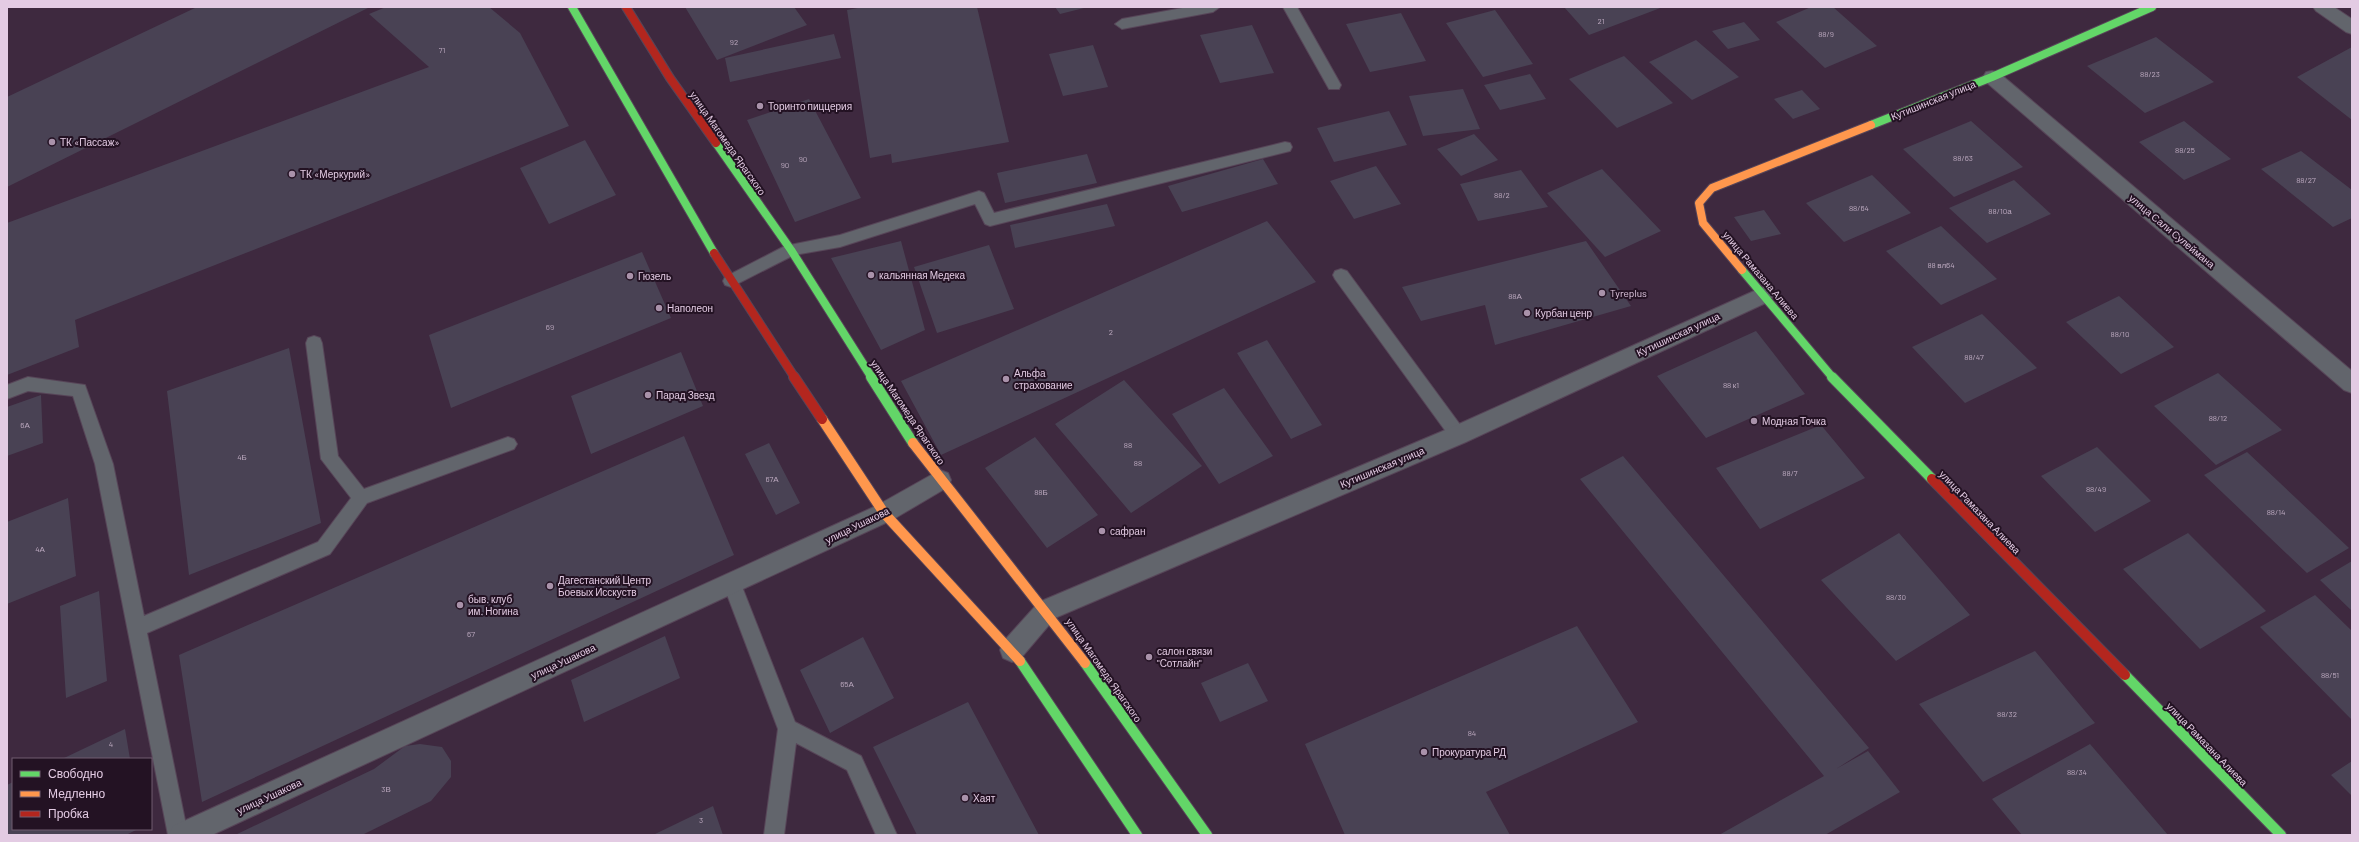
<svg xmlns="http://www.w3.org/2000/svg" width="2359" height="842" viewBox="0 0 2359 842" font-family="Barlow,sans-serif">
<rect width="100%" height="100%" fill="#3e293f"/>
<path fill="#494254" d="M 197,7 L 370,7 L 7,187 L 7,97 Z
M 386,7 L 489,7 L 520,33 L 569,126 L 75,320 L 79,347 L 7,375 L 7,223 L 429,67 L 369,14 Z
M 685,7 L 794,7 L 807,25 L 717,60 Z
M 863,7 L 977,7 L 1009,142 L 892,163 L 891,154 L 870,158 L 847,10 Z
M 1055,7 L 1084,7 L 1084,8 L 1060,14 Z
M 1564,7 L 1663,7 L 1589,35 Z
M 1811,7 L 1833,7 L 1877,46 L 1825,68 L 1776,22 Z
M 1495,10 L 1533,64 L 1483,77 L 1446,23 Z
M 1401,13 L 1426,61 L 1370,72 L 1346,24 Z
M 1744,22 L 1760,40 L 1728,49 L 1712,31 Z
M 1252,25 L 1274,73 L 1220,83 L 1200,35 Z
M 834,34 L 841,58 L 730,82 L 725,58 Z
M 2156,37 L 2214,82 L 2145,113 L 2087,66 Z
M 1696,40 L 1739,77 L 1692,100 L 1649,62 Z
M 1093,45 L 1108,87 L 1063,96 L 1049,54 Z
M 2352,47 L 2352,120 L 2297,77 Z
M 1624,56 L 1673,103 L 1617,128 L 1569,79 Z
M 1530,74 L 1546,99 L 1500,110 L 1484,85 Z
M 1463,89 L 1480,129 L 1423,136 L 1409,96 Z
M 1802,90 L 1820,109 L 1793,119 L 1774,99 Z
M 809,99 L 861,198 L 795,222 L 747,120 Z
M 1389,111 L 1407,145 L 1334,162 L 1317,128 Z
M 1971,121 L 2023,167 L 1954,197 L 1903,149 Z
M 2184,121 L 2231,159 L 2184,180 L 2139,142 Z
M 1474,134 L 1498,160 L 1461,176 L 1437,149 Z
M 585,140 L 616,195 L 549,224 L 520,168 Z
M 2301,151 L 2352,190 L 2352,218 L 2333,227 L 2261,169 Z
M 1087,154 L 1097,183 L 1005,203 L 997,173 Z
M 1263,159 L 1278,184 L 1182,212 L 1168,186 Z
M 1376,166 L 1401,204 L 1354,219 L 1330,181 Z
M 1602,169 L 1661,231 L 1605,257 L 1547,193 Z
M 1521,170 L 1548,207 L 1478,221 L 1460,184 Z
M 1872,175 L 1911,213 L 1844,242 L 1806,203 Z
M 2014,180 L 2051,214 L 1987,243 L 1949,208 Z
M 1107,204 L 1115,226 L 1015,248 L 1010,225 Z
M 1764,210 L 1781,234 L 1751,241 L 1734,217 Z
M 1267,221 L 1316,282 L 941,455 L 901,381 Z
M 1941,226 L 1997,279 L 1941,305 L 1886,251 Z
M 901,241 L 925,330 L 881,350 L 831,258 Z
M 1586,241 L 1631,306 L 1495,345 L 1485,305 L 1421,321 L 1402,287 Z
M 989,245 L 1014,309 L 937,333 L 914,267 Z
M 642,252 L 671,318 L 451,408 L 429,335 Z
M 2119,296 L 2174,347 L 2121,374 L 2066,322 Z
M 1982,314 L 2037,368 L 1965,403 L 1912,347 Z
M 1756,331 L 1805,394 L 1706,438 L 1657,376 Z
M 1267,340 L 1322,425 L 1291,439 L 1237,353 Z
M 289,348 L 321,523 L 189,575 L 167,391 Z
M 681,352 L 703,406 L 591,454 L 571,396 Z
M 2218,373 L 2282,430 L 2216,465 L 2154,406 Z
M 1124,380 L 1202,466 L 1131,513 L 1055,424 Z
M 1224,388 L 1273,456 L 1219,484 L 1172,414 Z
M 41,395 L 43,443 L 7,456 L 7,407 Z
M 1821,425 L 1865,478 L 1760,529 L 1716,468 Z
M 684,436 L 734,555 L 202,802 L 179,655 Z
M 1035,437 L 1098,515 L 1047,548 L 985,468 Z
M 769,443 L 800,503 L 776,515 L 745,454 Z
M 2097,447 L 2151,501 L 2095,532 L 2041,476 Z
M 2247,452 L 2349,548 L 2307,573 L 2204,475 Z
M 1623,456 L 1869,748 L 1836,769 L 1868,751 L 1900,792 L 1825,835 L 1719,835 L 1824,776 L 1580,479 Z
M 68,498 L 76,576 L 7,604 L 7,522 Z
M 1899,533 L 1970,615 L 1896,661 L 1821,580 Z
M 2188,533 L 2266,611 L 2200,649 L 2123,569 Z
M 2352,561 L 2352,611 L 2320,580 Z
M 99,591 L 107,681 L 66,698 L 60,606 Z
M 2315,595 L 2352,631 L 2352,720 L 2260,627 Z
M 1577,626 L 1638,722 L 1486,792 L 1510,835 L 1345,835 L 1305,744 Z
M 665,636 L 680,678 L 584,722 L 571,680 Z
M 863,637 L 894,698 L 830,733 L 800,670 Z
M 2035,651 L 2095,723 L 1983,782 L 1919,704 Z
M 1248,663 L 1268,701 L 1220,722 L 1201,683 Z
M 968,702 L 1039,835 L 917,835 L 873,747 Z
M 125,729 L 130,759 L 62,759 Z
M 420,744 L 442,747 L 451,761 L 451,777 L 431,801 L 362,835 L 235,835 L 374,769 L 405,746 Z
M 2090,744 L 2168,835 L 2022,835 L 1992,799 Z
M 2352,761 L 2352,796 L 2331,775 Z
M 13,782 L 13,829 L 138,829 L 126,835 L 7,835 L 7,785 Z
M 713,806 L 723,835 L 653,835 Z"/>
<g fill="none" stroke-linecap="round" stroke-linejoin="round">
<defs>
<path id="lane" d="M 1188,7 L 1220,7 L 1213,12 L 1122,29 L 1115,24 L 1122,19 Z
M 1283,7 L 1297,7 L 1341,85 L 1339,89 L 1329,89 Z
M 1285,142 L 1290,143 L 1292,147 L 1290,151 L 990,226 L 985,224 L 975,204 L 840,247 L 794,255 L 731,287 L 725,285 L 723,281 L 725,277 L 785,246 L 840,235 L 979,191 L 984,193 L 994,213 Z
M 1341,269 L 1347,271 L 1464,430 L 1467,435 L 1464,440 L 1458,442 L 1452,440 L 1335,279 L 1333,275 L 1335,271 Z
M 314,336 L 320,338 L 322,343 L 338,456 L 364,489 L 508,437 L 514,439 L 517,444 L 514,449 L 367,503 L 330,554 L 147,633 L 188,835 L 168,835 L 95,464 L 73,396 L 28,391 L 7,399 L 7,385 L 28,377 L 85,385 L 113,464 L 144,616 L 318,542 L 351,498 L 321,459 L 306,343 L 308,338 Z
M 732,576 L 738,578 L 741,584 L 795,722 L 861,756 L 897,835 L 876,835 L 847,770 L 796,743 L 784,835 L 764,835 L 778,729 L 723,584 L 726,578 Z"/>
<path id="street" d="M 2313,7 L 2334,7 L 2352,19 L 2352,34 L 2346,32 L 2316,11 Z
M 1992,71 L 1998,72 L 2352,371 L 2352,393 L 2344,390 L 1986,82 L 1983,77 L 1986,72 Z
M 1763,287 L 1770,289 L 1773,295 L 1770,301 L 1466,442 L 1055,618 L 1021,658 L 1012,662 L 1003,658 L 1000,650 L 1003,642 L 1039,602 L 1450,428 Z
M 940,470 L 948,473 L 951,480 L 948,487 L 892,520 L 212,835 L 169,835 L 173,826 L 876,506 Z"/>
<path id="fast-far1" d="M 572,7 L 714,253
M 1871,125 L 1992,77 L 2152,7
M 716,143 L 791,250 L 872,378
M 1742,270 L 1833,378"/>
<path id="fast" d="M 871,377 L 913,443
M 1832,377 L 1932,479
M 1020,661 L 1137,835
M 1085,663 L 1207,835
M 2125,675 L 2281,835"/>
<path id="slow-far1" d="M 1742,270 L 1703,223 L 1699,203 L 1712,188 L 1871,125"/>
<path id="slow" d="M 822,419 L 884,513 L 1020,661
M 913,443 L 1085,663"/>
<path id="jam-far1" d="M 626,7 L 670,78 L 716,143
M 714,253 L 795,378"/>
<path id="jam" d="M 794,377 L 822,419
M 1932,479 L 2125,675"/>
</defs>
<use href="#lane" stroke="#574558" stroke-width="2"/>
<use href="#street" stroke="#574558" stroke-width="2"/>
<use href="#fast-far1" stroke="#574558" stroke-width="10"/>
<use href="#fast" stroke="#574558" stroke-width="12"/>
<use href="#slow-far1" stroke="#574558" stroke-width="10"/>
<use href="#slow" stroke="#574558" stroke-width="12"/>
<use href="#jam-far1" stroke="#574558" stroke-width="10"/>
<use href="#jam" stroke="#574558" stroke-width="12"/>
<use href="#lane" fill="#62656c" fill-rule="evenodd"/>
<use href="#street" fill="#62656c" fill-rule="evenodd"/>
<use href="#fast-far1" stroke="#63d668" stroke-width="8"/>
<use href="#fast" stroke="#63d668" stroke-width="10"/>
<use href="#slow-far1" stroke="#ff974d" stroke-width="8"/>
<use href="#slow" stroke="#ff974d" stroke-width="10"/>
<use href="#jam-far1" stroke="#b3261e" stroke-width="8"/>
<use href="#jam" stroke="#b3261e" stroke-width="10"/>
</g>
<g fill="#a992aa" stroke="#231223" stroke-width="1.5">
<circle cx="760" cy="106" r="4"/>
<circle cx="52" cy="142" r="4"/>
<circle cx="292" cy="174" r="4"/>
<circle cx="871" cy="275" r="4"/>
<circle cx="630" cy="276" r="4"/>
<circle cx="1602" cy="293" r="4"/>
<circle cx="659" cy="308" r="4"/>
<circle cx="1527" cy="313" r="4"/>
<circle cx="1006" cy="379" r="4"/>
<circle cx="648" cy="395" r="4"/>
<circle cx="1754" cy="421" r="4"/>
<circle cx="1102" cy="531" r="4"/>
<circle cx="550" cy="586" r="4"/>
<circle cx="460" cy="605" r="4"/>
<circle cx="1149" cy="657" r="4"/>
<circle cx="1424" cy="752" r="4"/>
<circle cx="965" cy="798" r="4"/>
</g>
<g text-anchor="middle" stroke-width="4" stroke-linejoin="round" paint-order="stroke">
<g font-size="8" fill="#bca9bf">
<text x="1601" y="24">21</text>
<text x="1826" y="37">88/9</text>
<text x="734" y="45">92</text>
<text x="442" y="53">71</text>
<text x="2150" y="77">88/23</text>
<text x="2185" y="153">88/25</text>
<text x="1963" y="161">88/63</text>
<text x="803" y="162">90</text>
<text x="785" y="168">90</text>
<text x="2306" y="183">88/27</text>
<text x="1502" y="198">88/2</text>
<text x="1859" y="211">88/64</text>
<text x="2000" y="214">88/10а</text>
<text x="1941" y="268">88 вл64</text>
<text x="1515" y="299">88А</text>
<text x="550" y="330">69</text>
<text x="1111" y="335">2</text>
<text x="2120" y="337">88/10</text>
<text x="1974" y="360">88/47</text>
<text x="1731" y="388">88 к1</text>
<text x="2218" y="421">88/12</text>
<text x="25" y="428">6А</text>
<text x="1128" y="448">88</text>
<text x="242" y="460">4Б</text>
<text x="1138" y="466">88</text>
<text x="1790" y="476">88/7</text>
<text x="772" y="482">67А</text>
<text x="2096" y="492">88/49</text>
<text x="1041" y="495">88Б</text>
<text x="2276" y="515">88/14</text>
<text x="40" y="552">4А</text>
<text x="1896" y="600">88/30</text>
<text x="471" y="637">67</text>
<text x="2330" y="678">88/51</text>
<text x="847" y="687">65А</text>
<text x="2007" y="717">88/32</text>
<text x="1472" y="736">84</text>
<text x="111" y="747">4</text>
<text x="2077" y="775">88/34</text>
<text x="386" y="792">3В</text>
<text x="701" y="823">3</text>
</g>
<g font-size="10" fill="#e3cbe3" stroke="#231223">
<text transform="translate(1933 100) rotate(-22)" y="4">Кутишинская улица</text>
<text transform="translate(728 143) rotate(55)" y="4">улица Магомеда Ярагского</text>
<text transform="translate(2172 231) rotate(40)" y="4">улица Сали Сулеймана</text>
<text transform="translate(1761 275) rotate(50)" y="4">улица Рамазана Алиева</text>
<text transform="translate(1678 334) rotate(-25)" y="4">Кутишинская улица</text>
<text transform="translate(908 412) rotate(56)" y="4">улица Магомеда Ярагского</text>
<text transform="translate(1382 467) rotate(-23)" y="4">Кутишинская улица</text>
<text transform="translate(1980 512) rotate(46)" y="4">улица Рамазана Алиева</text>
<text transform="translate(857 525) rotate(-26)" y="4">улица Ушакова</text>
<text transform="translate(563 661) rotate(-25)" y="4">улица Ушакова</text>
<text transform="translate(1104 670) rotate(55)" y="4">улица Магомеда Ярагского</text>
<text transform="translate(2207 744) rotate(46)" y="4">улица Рамазана Алиева</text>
<text transform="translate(269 796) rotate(-25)" y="4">улица Ушакова</text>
</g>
<g font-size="10" fill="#e3cbe3" stroke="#231223" text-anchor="start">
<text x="768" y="110">Торинто пиццерия</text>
<text x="60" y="146">ТК «Пассаж»</text>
<text x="300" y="178">ТК «Меркурий»</text>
<text x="879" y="279">кальянная Медека</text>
<text x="638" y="280">Гюзель</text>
<text x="1610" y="297">Tyreplus</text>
<text x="667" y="312">Наполеон</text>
<text x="1535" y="317">Курбан ценр</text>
<text x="1014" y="377">Альфа<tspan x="1014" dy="12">страхование</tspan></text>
<text x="656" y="399">Парад Звезд</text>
<text x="1762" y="425">Модная Точка</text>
<text x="1110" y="535">сафран</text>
<text x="558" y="584">Дагестанский Центр<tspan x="558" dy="12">Боевых Исскуств</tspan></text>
<text x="468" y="603">быв. клуб<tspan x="468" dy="12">им. Ногина</tspan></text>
<text x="1157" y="655">салон связи<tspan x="1157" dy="12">"Сотлайн"</tspan></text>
<text x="1432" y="756">Прокуратура РД</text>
<text x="973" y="802">Хаят</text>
</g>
</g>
<rect width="2359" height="842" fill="none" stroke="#e3cbe3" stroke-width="16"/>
<rect x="12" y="758" width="140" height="72" fill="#231223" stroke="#705c70"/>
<rect x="20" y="771" width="20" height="6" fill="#63d668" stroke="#705c70"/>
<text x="48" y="778" font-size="12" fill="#e3cbe3">Свободно</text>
<rect x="20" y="791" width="20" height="6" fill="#ff974d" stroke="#705c70"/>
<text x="48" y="798" font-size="12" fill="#e3cbe3">Медленно</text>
<rect x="20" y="811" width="20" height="6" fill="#b3261e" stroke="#705c70"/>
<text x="48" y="818" font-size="12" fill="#e3cbe3">Пробка</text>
</svg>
